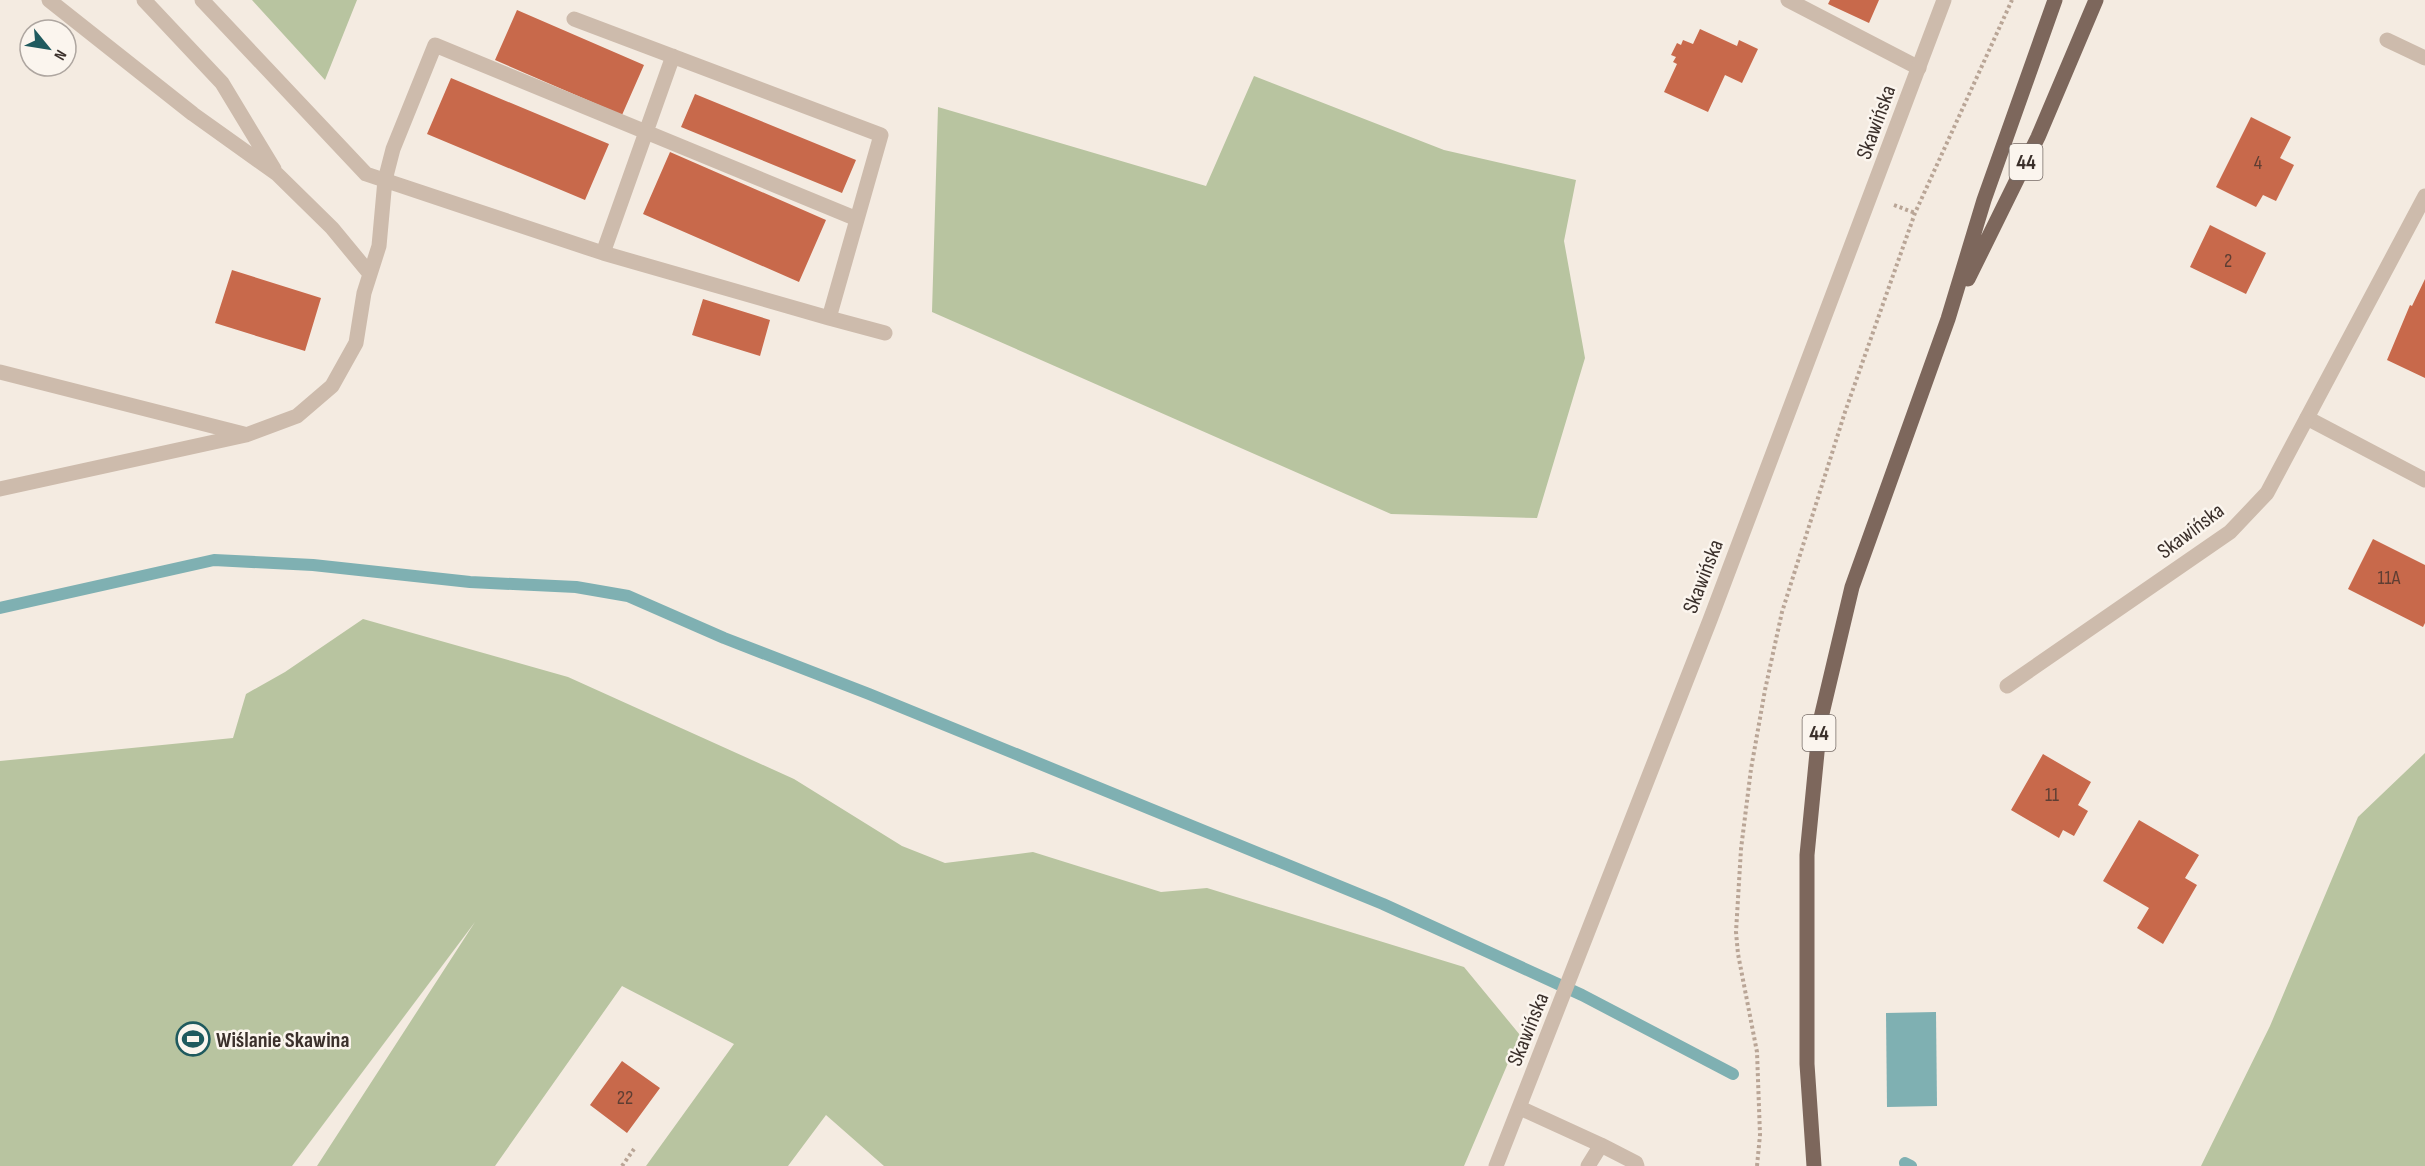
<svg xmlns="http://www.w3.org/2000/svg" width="2425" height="1166" viewBox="0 0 2425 1166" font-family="'Sofia Sans Condensed',sans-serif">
<rect width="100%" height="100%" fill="#f4ebe1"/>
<path fill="#b8c4a0" d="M 252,0 L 357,0 L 325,80 Z
M 1254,76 L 1444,150 L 1576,180 L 1564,241 L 1585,358 L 1537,518 L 1391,514 L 932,312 L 938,107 L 1206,186 Z
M 363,619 L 568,677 L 794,779 L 902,846 L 945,863 L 1033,852 L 1161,892 L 1207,888 L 1464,967 L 1520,1035 L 1464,1166 L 884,1166 L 826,1115 L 788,1166 L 646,1166 L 734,1044 L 622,986 L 495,1166 L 317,1166 L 475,922 L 292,1166 L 0,1166 L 0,761 L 233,738 L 246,694 L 285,672 Z
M 2425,753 L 2425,1166 L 2201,1166 L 2270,1026 L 2358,817 Z"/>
<path fill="#7fb0b2" d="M 1936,1012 L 1937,1106 L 1887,1107 L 1886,1013 Z"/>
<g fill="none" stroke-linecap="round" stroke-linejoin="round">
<path stroke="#7fb0b2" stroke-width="12" d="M 0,608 L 214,560 L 313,565 L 470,582 L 576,587 L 628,596 L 724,638 L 869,694 L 1383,904 L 1582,995 L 1733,1074
M 1905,1163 L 1911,1166"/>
</g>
<path fill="#c8694b" d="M 1830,0 L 1879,0 L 1869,23 L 1828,4 Z
M 517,10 L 644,65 L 622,115 L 495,60 Z
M 1700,29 L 1737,46 L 1739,40 L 1758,49 L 1742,83 L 1725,75 L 1708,112 L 1664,92 L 1677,64 L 1673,62 L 1676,57 L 1671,55 L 1677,43 L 1681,45 L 1683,40 L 1693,44 Z
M 451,78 L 609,144 L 585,200 L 427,134 Z
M 695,94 L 856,160 L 842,193 L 681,127 Z
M 2251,117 L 2291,137 L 2280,158 L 2294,165 L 2276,201 L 2263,195 L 2256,207 L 2216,187 Z
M 670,152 L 826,220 L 799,282 L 643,214 Z
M 2210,225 L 2266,253 L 2246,294 L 2190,267 Z
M 232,270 L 321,298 L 305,351 L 215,323 Z
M 2425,279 L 2425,378 L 2387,360 L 2410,305 L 2412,306 Z
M 703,299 L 770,320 L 760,356 L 692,335 Z
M 2373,539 L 2425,565 L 2425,623 L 2423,627 L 2348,589 Z
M 2043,754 L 2091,782 L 2078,805 L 2088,811 L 2074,836 L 2063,830 L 2059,838 L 2011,810 Z
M 2139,820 L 2199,855 L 2185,878 L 2197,885 L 2163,944 L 2137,928 L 2149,908 L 2103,881 Z
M 622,1061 L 660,1088 L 627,1133 L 590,1105 Z"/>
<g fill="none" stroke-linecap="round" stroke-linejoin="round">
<path stroke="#b9a596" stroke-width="4" stroke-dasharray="3 3" stroke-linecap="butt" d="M 1894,205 L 1915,213
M 622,1166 L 634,1149
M 1757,1166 L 1760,1135 L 1757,1052 L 1738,954 L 1736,932 L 1741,849 L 1751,769 L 1765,690 L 1782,612 L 1845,412 L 1915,213 L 2012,0"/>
<path stroke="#cdbbac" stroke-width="15" d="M 49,0 L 193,114 L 277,174 L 332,228 L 370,274
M 144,0 L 222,83 L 274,169
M 202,0 L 366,174 L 603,253 L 829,318 L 881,135 L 574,19
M 1788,0 L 1919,68
M 2387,40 L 2425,58
M 603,253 L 673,56
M 829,318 L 885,333
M 0,372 L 244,434
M 2307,418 L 2425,480
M 0,489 L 246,435 L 297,416 L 332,386 L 356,343 L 364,293 L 379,246 L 385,180 L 393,149 L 435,45 L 857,219
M 1520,1108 L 1601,1145 L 1588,1166
M 1601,1145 L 1636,1163 L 1637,1166"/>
<path stroke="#cdbbac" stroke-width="15" d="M 2007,686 L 2230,532 L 2267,493 L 2425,196
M 1496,1166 L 1710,620 L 1944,0"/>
<path stroke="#7d675c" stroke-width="15" d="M 1968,279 L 2038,137 L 2096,0
M 1814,1166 L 1807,1064 L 1807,855 L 1820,722 L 1852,587 L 1948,319 L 1984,200 L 2055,0"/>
</g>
<defs>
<symbol id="stadium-ring" viewBox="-11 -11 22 22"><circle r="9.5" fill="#fbf5ee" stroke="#1f5a5e" stroke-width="1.5"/><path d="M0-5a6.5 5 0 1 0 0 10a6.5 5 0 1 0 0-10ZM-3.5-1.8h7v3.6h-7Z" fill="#1f5a5e"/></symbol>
</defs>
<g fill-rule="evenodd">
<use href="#stadium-ring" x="174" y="1020" width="38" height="38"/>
</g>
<g text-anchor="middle" stroke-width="5" stroke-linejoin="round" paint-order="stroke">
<g font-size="20" fill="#5e3e33">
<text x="2258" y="169">4</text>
<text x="2228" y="267">2</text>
<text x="2389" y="584">11A</text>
<text x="2052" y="801">11</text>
<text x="625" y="1104">22</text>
</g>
<g fill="#fbf5ee" stroke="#756b66" stroke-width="1.5">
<rect x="2009.5" y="144" width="33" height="36" rx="4.5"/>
<rect x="1802.5" y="715" width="33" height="36" rx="4.5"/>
</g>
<g font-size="21" font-weight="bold" fill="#3b302b">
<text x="2026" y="169">44</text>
<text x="1819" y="740">44</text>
</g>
<g font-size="22" fill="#3b302b" stroke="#fbf5ee">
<text transform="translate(1875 122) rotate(-70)" y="8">Skawińska</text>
<text transform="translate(2190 530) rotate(-37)" y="8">Skawińska</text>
<text transform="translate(1702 576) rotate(-69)" y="8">Skawińska</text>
<text transform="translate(1527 1029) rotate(-68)" y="8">Skawińska</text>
</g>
<g font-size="22" font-weight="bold" fill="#3b302b" stroke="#fbf5ee" text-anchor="start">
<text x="216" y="1047">Wiślanie Skawina</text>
</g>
</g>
<g transform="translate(48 48) rotate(120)"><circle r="28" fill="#fbf5ee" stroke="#aea6a0" stroke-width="1.5"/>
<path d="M0-4.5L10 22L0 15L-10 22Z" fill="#1f5a5e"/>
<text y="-9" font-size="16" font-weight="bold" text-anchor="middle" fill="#3b302b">N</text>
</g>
</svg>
